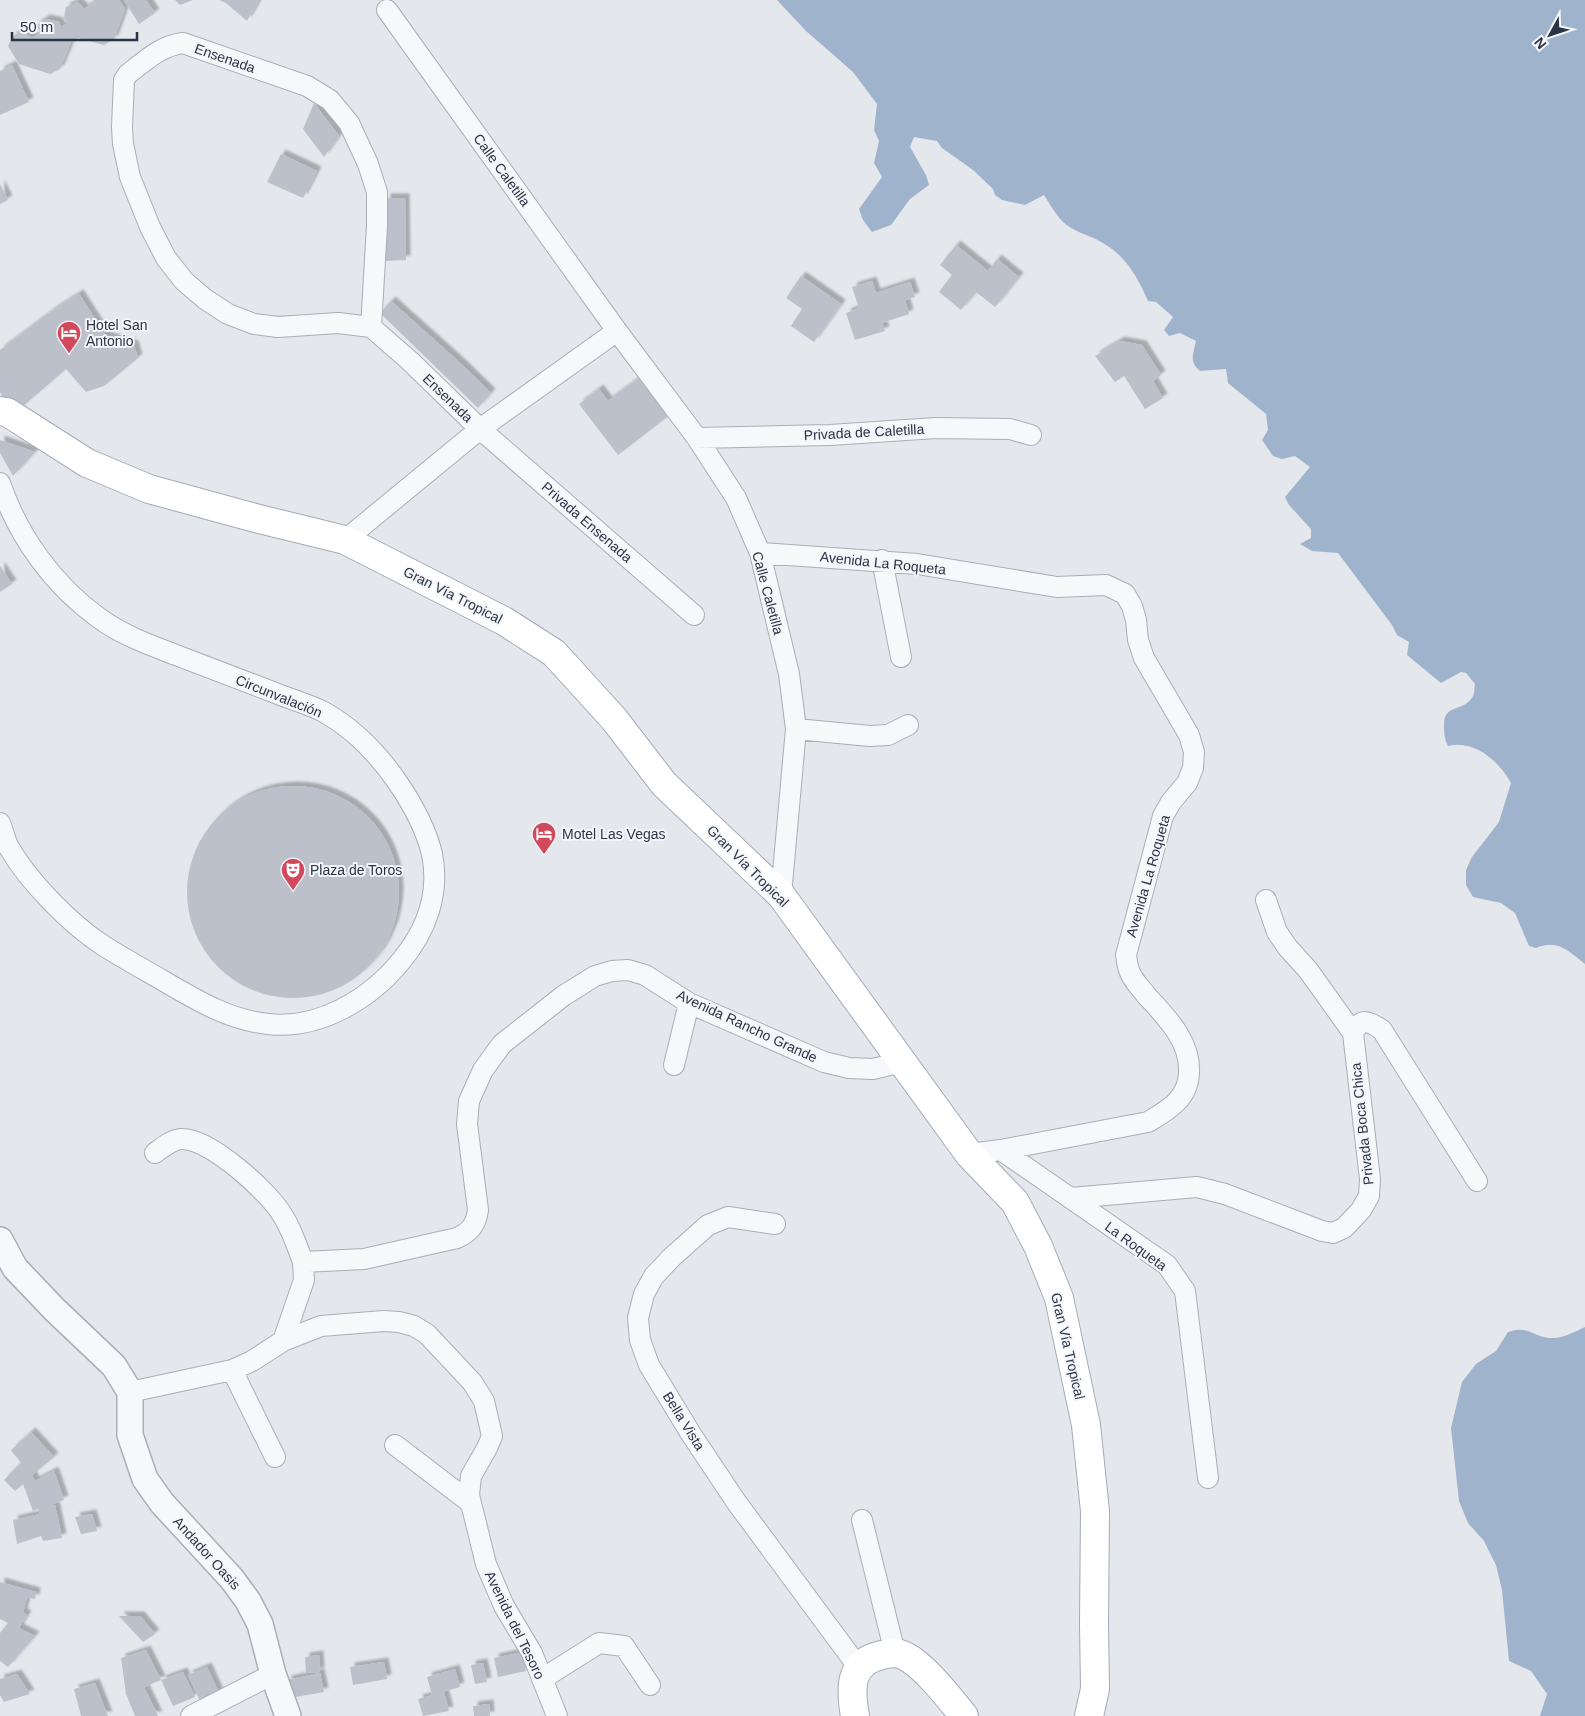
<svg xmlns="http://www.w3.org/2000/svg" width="1585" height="1716" viewBox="0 0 1585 1716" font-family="Arial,sans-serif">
<defs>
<filter id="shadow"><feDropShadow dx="4.5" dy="-4.5" stdDeviation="1" flood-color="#0004"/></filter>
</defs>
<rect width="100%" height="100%" fill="#e4e7ec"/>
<path fill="#9fb4cc" d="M 777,0 L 1585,0 L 1585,964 C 1568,951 1558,939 1536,948 L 1529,946 L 1515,913 L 1501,903 L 1473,897 L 1466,885 L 1466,870 L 1472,857 L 1499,822 L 1511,783 C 1499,761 1474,739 1448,746 C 1444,738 1444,732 1444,723 C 1445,705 1462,711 1471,699 C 1475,695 1474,689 1475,684 L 1466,673 L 1461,672 L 1441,683 L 1407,655 L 1409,642 L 1397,635 L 1392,625 L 1338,553 L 1312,551 L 1300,544 L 1311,538 L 1311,529 L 1289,505 L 1285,497 L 1310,467 L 1295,456 L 1282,459 L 1273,456 L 1262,440 L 1268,430 L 1266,414 L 1228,383 L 1226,369 L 1200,371 C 1189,362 1193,354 1196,341 L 1180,333 L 1169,336 L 1164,330 L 1173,317 L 1156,302 L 1148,301 C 1138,278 1126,256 1103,243 C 1094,237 1081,234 1071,228 C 1059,221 1051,206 1044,195 L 1025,205 L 1002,200 L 995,195 L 993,189 L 973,170 L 942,148 L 937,141 L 914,137 L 910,147 L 926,175 L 929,185 L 910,199 L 891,225 L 872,232 L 863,220 L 859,209 L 882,177 L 874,163 L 879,141 L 874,130 L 877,104 L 853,72 L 806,31 Z
M 1585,1327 L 1585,1716 L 1540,1716 L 1547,1694 L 1531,1671 L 1509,1661 L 1502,1590 L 1496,1565 L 1484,1541 L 1468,1523 L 1459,1501 L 1451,1428 L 1462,1382 L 1476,1364 L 1496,1351 L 1508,1332 C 1530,1325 1532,1337 1550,1338 C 1563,1339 1574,1332 1585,1327 Z"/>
<path fill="#bbc0ca" filter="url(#shadow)" d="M 93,0 L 119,0 L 125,9 L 114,39 L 104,45 L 78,38 L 71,42 L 60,69 L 50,74 L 19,64 L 8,46 L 13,36 L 22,31 L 32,38 L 41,33 L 36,25 L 46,19 L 59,22 L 61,27 L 68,23 L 64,18 L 66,7 L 78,2 L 84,9 L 94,2 Z
M 124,0 L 146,0 L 155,13 L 139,24 Z
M 175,0 L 193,0 L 180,5 Z
M 219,0 L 259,0 L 247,21 L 226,3 Z
M 12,65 L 29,102 L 0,115 L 0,71 Z
M 314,103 L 339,136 L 324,157 L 303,129 Z
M 281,154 L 317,171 L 303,198 L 267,182 Z
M 0,184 L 8,200 L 0,204 Z
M 386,198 L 405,198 L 406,260 L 386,261 Z
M 956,245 L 988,271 L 997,259 L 1019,277 L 995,307 L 976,292 L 961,310 L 939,292 L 952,275 L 940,265 Z
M 801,276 L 841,304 L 814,342 L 791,326 L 802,309 L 786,298 Z
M 872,281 L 876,293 L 910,282 L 915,297 L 905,300 L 909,314 L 882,323 L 885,331 L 855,340 L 846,313 L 859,308 L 852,287 Z
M 79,294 L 106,336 L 134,345 L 138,358 L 104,386 L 86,392 L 66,369 L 15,413 L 5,401 L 0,392 L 0,350 L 55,309 Z
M 391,301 L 458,361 L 491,393 L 478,408 L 380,313 Z
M 1120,341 L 1142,345 L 1161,375 L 1153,381 L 1163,398 L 1145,409 L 1124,376 L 1115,382 L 1095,356 Z
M 642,376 L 671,414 L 618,455 L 579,404 L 599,389 L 608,401 Z
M 0,440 L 35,452 L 13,476 L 0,453 Z
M 0,566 L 12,584 L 0,592 Z
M187 892a106 106 0 1 1 212 0a106 106 0 1 1-212 0Z
M 31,1432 L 54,1457 L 32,1475 L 35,1481 L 54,1471 L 64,1500 L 41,1508 L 55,1505 L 62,1538 L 43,1541 L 41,1536 L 17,1544 L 13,1520 L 40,1514 L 38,1509 L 33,1511 L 23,1484 L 15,1491 L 4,1480 L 21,1463 L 11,1450 Z
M 92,1514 L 97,1531 L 81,1534 L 75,1517 Z
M 0,1582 L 36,1592 L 35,1599 L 27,1597 L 23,1613 L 27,1615 L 19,1628 L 35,1636 L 8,1667 L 0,1661 L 0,1633 L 8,1623 L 0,1619 Z
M 119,1616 L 140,1616 L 155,1634 L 143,1642 Z
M 146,1650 L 161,1680 L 144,1687 L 158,1716 L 135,1716 L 126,1694 L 121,1658 Z
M 523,1652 L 526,1671 L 498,1677 L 494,1658 Z
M 319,1655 L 320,1672 L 306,1673 L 305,1657 Z
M 384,1662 L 387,1679 L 353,1685 L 350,1667 Z
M 483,1663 L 487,1682 L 475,1684 L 471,1665 Z
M 207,1667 L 219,1693 L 200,1701 L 188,1675 Z
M 455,1669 L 460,1687 L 432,1695 L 427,1677 Z
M 183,1672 L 195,1697 L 173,1706 L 161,1680 Z
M 320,1673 L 324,1692 L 290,1698 L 287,1680 Z
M 17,1674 L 30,1694 L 4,1702 L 0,1695 L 0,1679 Z
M 95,1683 L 108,1716 L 81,1716 L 74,1689 Z
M 444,1692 L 449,1711 L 423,1716 L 418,1699 Z
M 489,1704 L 490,1716 L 474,1716 L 473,1706 Z"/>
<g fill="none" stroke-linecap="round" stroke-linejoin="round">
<defs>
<path id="minor" d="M 387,10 L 617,331 L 697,438 L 736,498 L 760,553 L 789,674 L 796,729 L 781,895
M 371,327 L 377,226 L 377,192 L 368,164 L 349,123 L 330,100 L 307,86 L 183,43 C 160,46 145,61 128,74 L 124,80 L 122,127 L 123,144 L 130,177 L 150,227 L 166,258 L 184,281 L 205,299 L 228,314 L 254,324 L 278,327 L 338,323 L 371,327 L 410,361 L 480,429 L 694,615
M 697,438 L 830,435 L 936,428 L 1010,429 L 1031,435
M 0,483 C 18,536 53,585 99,618 C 122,635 150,645 176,655 C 210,668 244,681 278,694 C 293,700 310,705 324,712 C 354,729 379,755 398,783 C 413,805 426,829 432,854 C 440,894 426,931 401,961 C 370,999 319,1030 268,1024 C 229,1020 196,1000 162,980 C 143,969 123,958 104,946 C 70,924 28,881 8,846 C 5,839 3,830 0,823
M 345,540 L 480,429 L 617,331
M 760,553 L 917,564 L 1057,587 L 1106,585 L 1125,594 L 1132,606 L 1136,620 L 1138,640 L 1144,658 L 1189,735 L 1194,752 L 1193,768 L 1187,783 L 1171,802 L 1163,816 L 1126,955 C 1127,960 1127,965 1129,970 C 1132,980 1140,987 1146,995 C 1166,1017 1191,1041 1189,1073 C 1188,1099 1168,1110 1148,1122 L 1001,1150 L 969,1154
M 882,560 L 901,657
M 796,729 L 870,736 L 888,735 L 908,725
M 1266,900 L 1277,932 L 1288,948 L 1308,970 L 1353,1033
M 674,1065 L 689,1003
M 1001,1150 L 1167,1265 L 1185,1291 L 1208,1478
M 155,1153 C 163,1147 171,1140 181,1139 C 209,1137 270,1193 283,1216 C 292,1230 297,1246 303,1262
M 1071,1198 L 1197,1187 L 1225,1194 L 1322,1231 L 1333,1233 L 1344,1228 L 1361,1210 L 1369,1196 L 1370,1179 L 1353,1033 C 1361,1017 1369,1021 1382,1030 L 1477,1181
M 775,1224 L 728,1217 L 708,1225 L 672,1257 L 654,1276 L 644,1294 L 638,1318 L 640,1340 L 649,1365 L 691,1434 L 737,1503 L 859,1668
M 283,1341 L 304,1280 L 303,1262 L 364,1259 L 457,1238 C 470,1232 476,1225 478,1210 L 467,1124 L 469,1101 L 483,1070 L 502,1044 L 563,996 L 595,976 L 612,971 L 628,970 L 645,975 L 689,1003 L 824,1062 L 849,1068 L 873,1069 L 902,1062
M 232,1370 L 275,1457
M 130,1392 L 232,1370 L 252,1361 L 283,1341 L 321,1326 L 384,1321 L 399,1322 L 414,1326 L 427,1334 L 472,1382 L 484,1401 L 492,1436 L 487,1448 L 471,1476 L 469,1495 L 486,1564 L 504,1606 L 532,1653 L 557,1716
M 395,1445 L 471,1503
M 862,1520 L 895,1653
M 542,1679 L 599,1643 L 624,1646 L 650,1685
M 191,1716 L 273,1674"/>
<path id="tertiary" d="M 0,1240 L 15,1268 L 54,1309 L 114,1366 L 130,1392 L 130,1435 L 145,1479 L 162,1503 L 232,1579 L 248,1601 L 260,1624 L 273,1674 L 288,1716"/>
<path id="primary" d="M 0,411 L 7,412 L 87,463 L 149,489 L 259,519 L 345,540 L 504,621 L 554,653 L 614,719 L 664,784 L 781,895 L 969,1154 L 1015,1202 L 1038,1246 L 1059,1298 L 1086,1425 L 1095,1511 L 1094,1624 L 1095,1689 L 1089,1716
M 855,1716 C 850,1688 849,1662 882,1655 C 891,1653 897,1652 905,1656 C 925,1666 950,1699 964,1716"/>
</defs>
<use href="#minor" stroke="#a9aeb7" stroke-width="22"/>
<use href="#tertiary" stroke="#a9aeb7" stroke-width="28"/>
<use href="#primary" stroke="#a3abb8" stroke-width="30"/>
<use href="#minor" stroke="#f7f8fa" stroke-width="20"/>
<use href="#tertiary" stroke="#f7f8fa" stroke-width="25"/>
<use href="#primary" stroke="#fff" stroke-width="28"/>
</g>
<defs>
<symbol id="hotel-pin" viewBox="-11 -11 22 30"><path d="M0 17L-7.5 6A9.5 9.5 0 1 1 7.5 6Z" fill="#d1495b" stroke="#f4f6f9"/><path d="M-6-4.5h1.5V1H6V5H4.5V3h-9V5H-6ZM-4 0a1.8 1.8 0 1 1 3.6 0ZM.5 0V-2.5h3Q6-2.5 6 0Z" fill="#fff"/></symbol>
<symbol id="theatre-pin" viewBox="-11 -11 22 30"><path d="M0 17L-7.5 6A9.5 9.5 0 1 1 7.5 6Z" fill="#d1495b" stroke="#f4f6f9"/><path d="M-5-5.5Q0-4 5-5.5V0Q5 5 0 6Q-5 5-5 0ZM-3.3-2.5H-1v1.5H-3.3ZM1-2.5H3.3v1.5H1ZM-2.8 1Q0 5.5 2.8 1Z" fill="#fff"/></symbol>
</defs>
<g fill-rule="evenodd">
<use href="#hotel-pin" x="55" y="319" width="28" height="38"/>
<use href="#hotel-pin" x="530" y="820" width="28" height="38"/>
<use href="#theatre-pin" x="279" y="856" width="28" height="38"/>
</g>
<g text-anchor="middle" stroke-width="4" stroke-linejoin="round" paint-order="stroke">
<g font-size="14" fill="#2b3445" stroke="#f4f6f9">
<text transform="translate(225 58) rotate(19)" y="5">Ensenada</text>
<text transform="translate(502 170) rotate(54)" y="5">Calle Caletilla</text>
<text transform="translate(448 398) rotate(44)" y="5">Ensenada</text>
<text transform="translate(864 432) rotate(-3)" y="5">Privada de Caletilla</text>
<text transform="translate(587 522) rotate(41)" y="5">Privada Ensenada</text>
<text transform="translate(883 563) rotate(6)" y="5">Avenida La Roqueta</text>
<text transform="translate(768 593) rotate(75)" y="5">Calle Caletilla</text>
<text transform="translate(453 595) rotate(27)" y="5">Gran Vía Tropical</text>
<text transform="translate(279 696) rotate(22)" y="5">Circunvalación</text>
<text transform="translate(748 866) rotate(45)" y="5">Gran Vía Tropical</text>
<text transform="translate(1148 876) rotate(-74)" y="5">Avenida La Roqueta</text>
<text transform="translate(747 1026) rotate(25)" y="5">Avenida Rancho Grande</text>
<text transform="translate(1362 1124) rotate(-96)" y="5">Privada Boca Chica</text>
<text transform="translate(1136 1246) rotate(36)" y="5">La Roqueta</text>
<text transform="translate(1068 1346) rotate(77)" y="5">Gran Vía Tropical</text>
<text transform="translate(684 1421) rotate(58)" y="5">Bella Vista</text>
<text transform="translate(207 1553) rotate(48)" y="5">Andador Oasis</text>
<text transform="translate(515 1625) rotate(64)" y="5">Avenida del Tesoro</text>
</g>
<g font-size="14" fill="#2b3445" stroke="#f4f6f9" text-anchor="start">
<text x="86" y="330">Hotel San<tspan x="86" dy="16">Antonio</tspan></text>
<text x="562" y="839">Motel Las Vegas</text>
<text x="310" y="875">Plaza de Toros</text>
</g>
</g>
<g transform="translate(1550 35) rotate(230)" stroke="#f4f6f9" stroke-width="4" paint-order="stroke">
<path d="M0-4L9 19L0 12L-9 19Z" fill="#2b3445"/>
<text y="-8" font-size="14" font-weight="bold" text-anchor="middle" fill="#2b3445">N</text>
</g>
<path d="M12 32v8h125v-8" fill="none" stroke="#2b3445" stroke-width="2.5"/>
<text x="20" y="32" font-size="15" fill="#2b3445" stroke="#f4f6f9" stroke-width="4" paint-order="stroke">50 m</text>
</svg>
